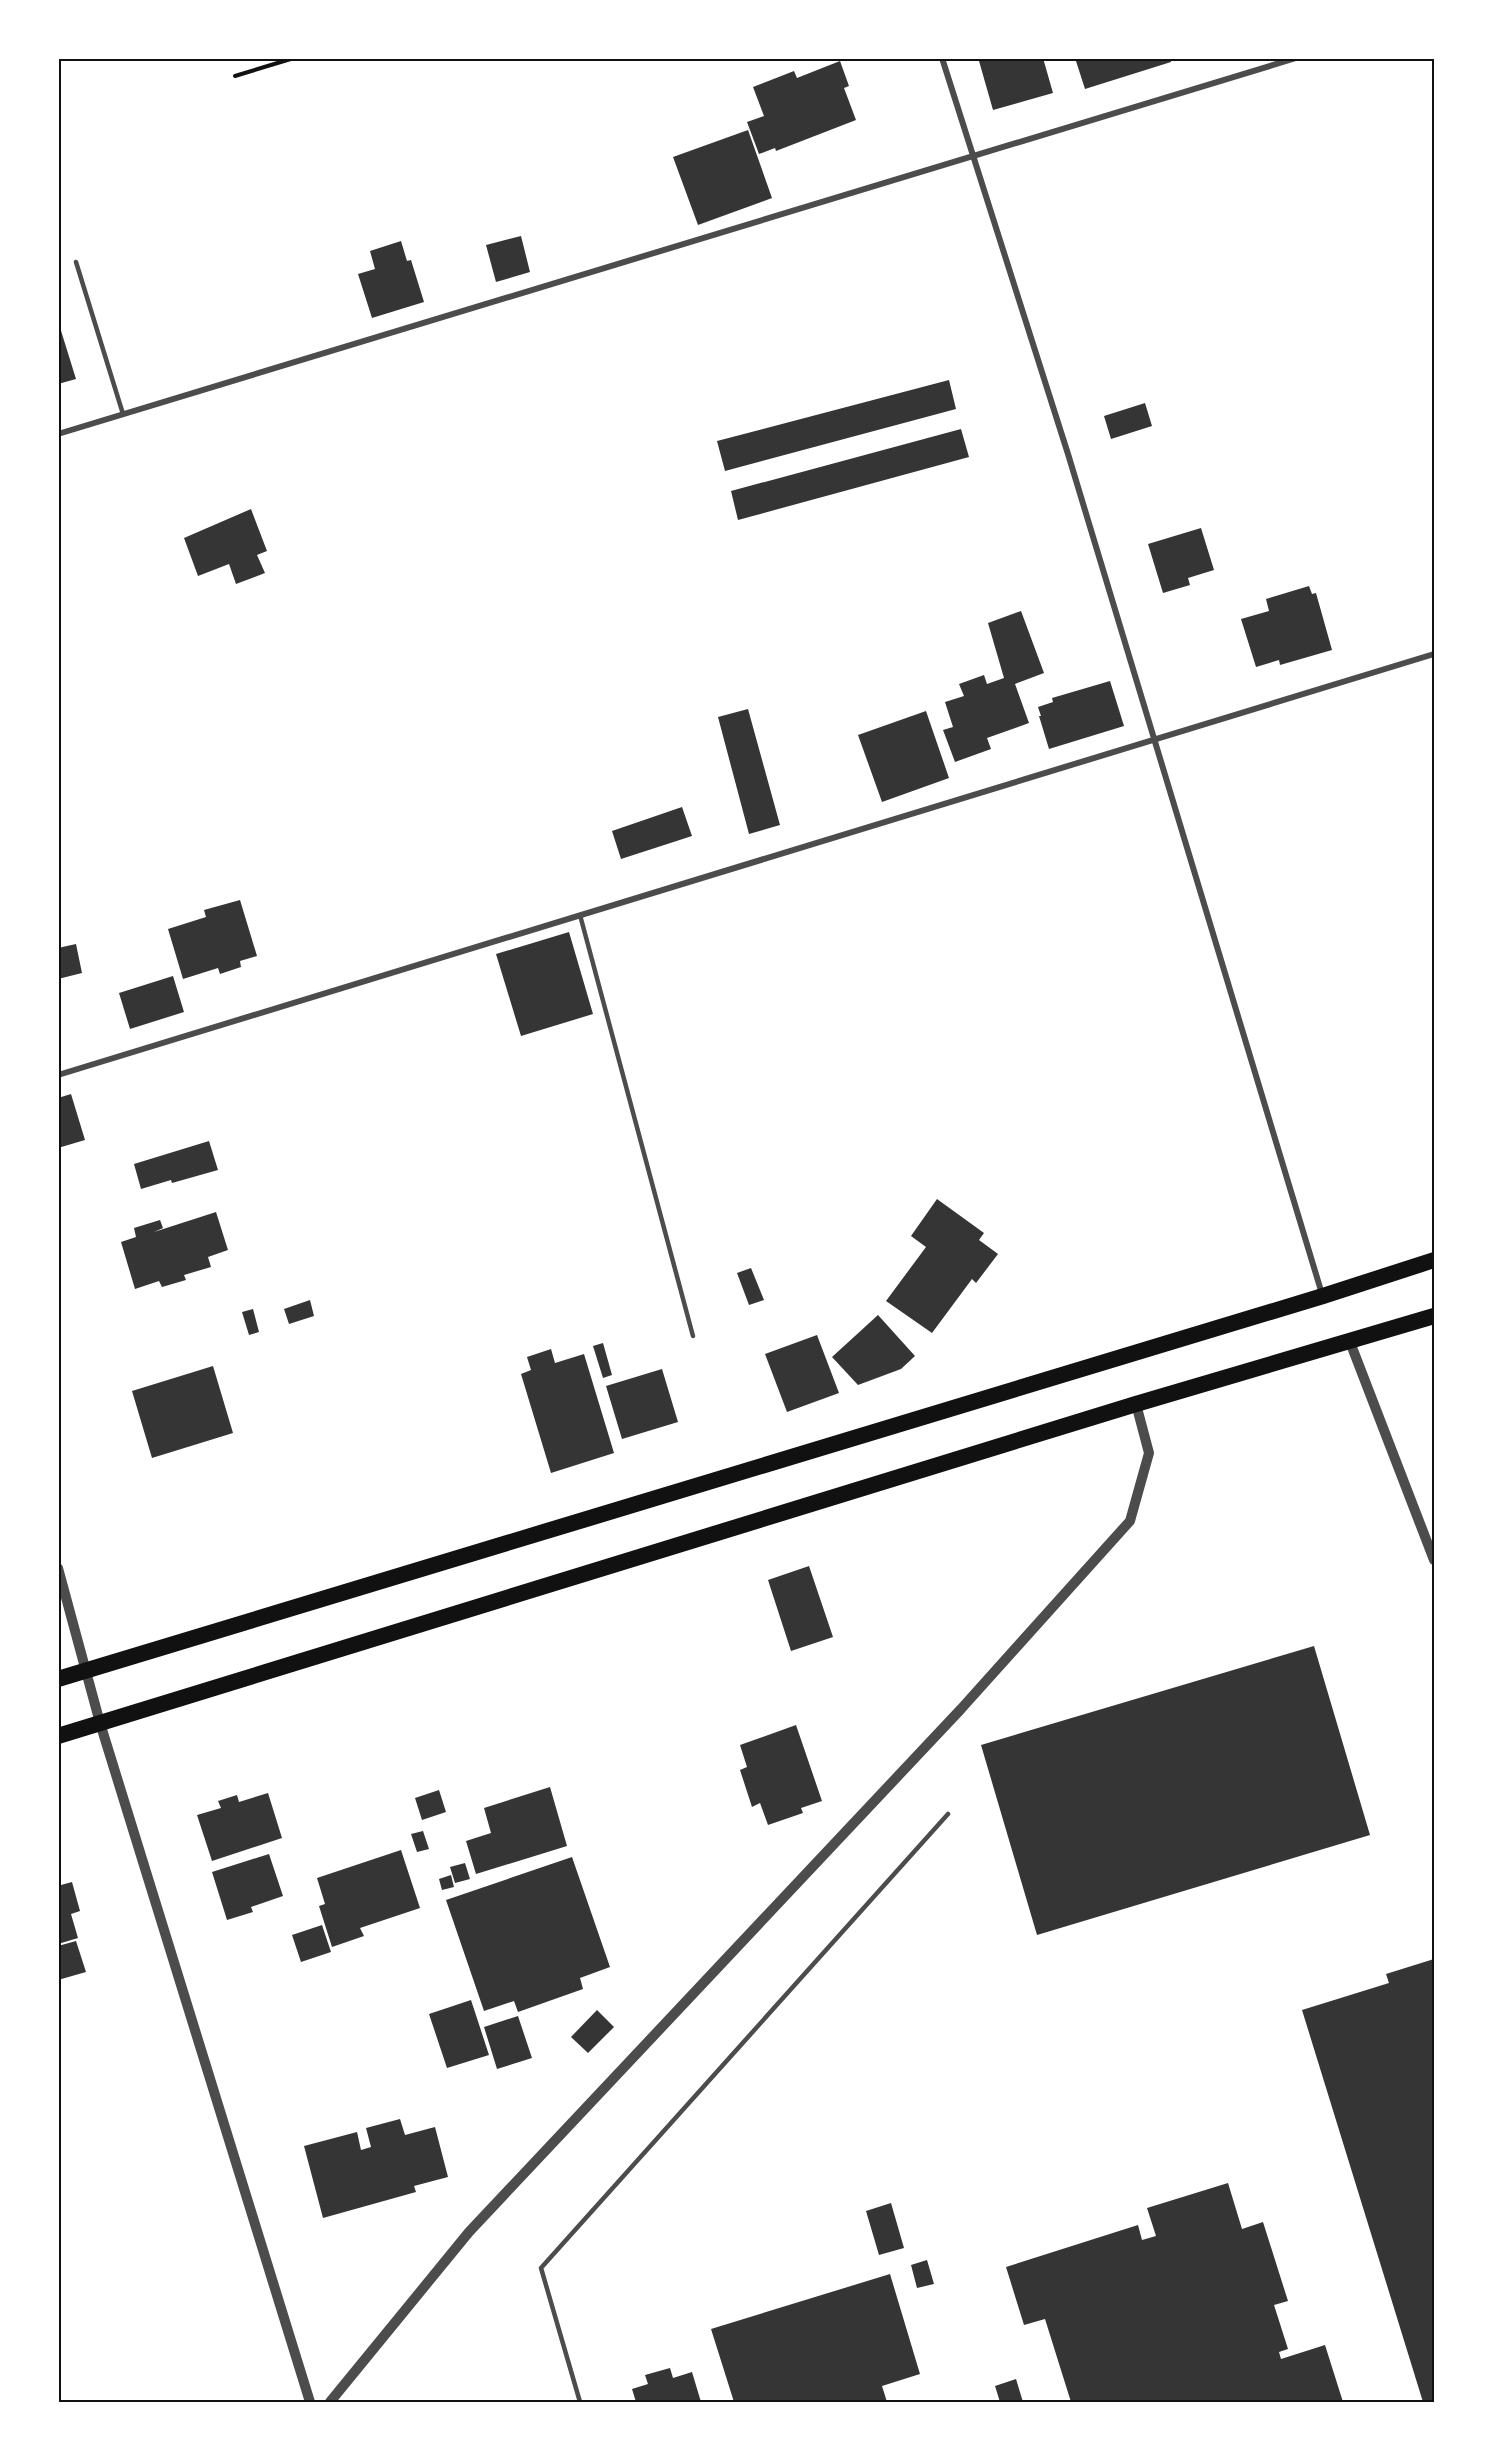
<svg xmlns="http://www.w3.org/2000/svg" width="1493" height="2461" viewBox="0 0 1493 2461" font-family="'Roboto Condensed',sans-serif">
<rect width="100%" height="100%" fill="#fff"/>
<path fill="#353535" d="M 988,58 L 1043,58 L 1053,93 L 993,110 L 979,61 Z
M 1075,58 L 1170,58 L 1171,62 L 1085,89 Z
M 840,61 L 849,86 L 844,88 L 856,120 L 776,151 L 775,148 L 759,154 L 747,122 L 764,116 L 753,87 L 794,71 L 797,78 Z
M 748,130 L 772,198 L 698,225 L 673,157 Z
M 521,236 L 530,272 L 496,282 L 486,245 Z
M 401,241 L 407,261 L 411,260 L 424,302 L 372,318 L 358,274 L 375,269 L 370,251 Z
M 58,321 L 76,379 L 58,384 Z
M 949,380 L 956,409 L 725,471 L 717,441 Z
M 1145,403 L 1152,426 L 1111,439 L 1104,416 Z
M 961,429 L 969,457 L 738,520 L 731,491 Z
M 251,509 L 267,551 L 257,555 L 265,573 L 236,584 L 229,564 L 198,576 L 184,538 Z
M 1201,528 L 1214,570 L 1188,578 L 1190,585 L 1163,593 L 1148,544 Z
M 1309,586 L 1312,594 L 1316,593 L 1332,650 L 1280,665 L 1279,660 L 1256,667 L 1241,619 L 1269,611 L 1266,599 Z
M 1021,611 L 1044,673 L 1015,684 L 1029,723 L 987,738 L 991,749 L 955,762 L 943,730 L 953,727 L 945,702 L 964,696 L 959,684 L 984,675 L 987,684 L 1004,678 L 988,623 Z
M 1110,681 L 1124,726 L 1049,749 L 1039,716 L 1041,716 L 1038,707 L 1053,702 L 1052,698 Z
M 748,709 L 780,825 L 749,834 L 718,717 Z
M 926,711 L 949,778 L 882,802 L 858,735 Z
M 682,807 L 692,836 L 621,859 L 612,831 Z
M 240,900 L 257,956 L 240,961 L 241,967 L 220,974 L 218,968 L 183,979 L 168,929 L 206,917 L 204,910 Z
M 569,932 L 593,1014 L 521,1036 L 496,954 Z
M 76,944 L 82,973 L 58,979 L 58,948 Z
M 173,976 L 184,1012 L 130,1029 L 119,993 Z
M 71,1094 L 85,1140 L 58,1148 L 58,1098 Z
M 209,1141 L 218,1170 L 172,1183 L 171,1180 L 141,1189 L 134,1164 Z
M 937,1199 L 984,1233 L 979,1240 L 998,1254 L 976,1283 L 972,1279 L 932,1333 L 886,1301 L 926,1247 L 911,1236 Z
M 216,1212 L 228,1250 L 208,1257 L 211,1267 L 184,1275 L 186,1280 L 162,1287 L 159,1281 L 135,1289 L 121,1242 L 136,1237 L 134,1228 L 160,1220 L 163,1228 L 154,1232 Z
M 751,1268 L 764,1300 L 749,1305 L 737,1273 Z
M 310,1300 L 314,1316 L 289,1324 L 284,1309 Z
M 253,1309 L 259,1332 L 249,1335 L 242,1312 Z
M 878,1315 L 915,1356 L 901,1369 L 858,1385 L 832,1357 Z
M 817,1335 L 839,1393 L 787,1412 L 765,1354 Z
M 603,1343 L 612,1375 L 603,1378 L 593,1346 Z
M 551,1349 L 555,1363 L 584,1354 L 614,1453 L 551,1473 L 521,1374 L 531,1370 L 527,1357 Z
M 213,1366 L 233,1433 L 152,1458 L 132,1391 Z
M 662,1369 L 678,1422 L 622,1439 L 606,1386 Z
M 809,1566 L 833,1637 L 791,1651 L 768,1580 Z
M 1314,1646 L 1370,1835 L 1037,1935 L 981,1745 Z
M 796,1725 L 822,1801 L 801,1808 L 803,1813 L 768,1825 L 760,1803 L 752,1807 L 740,1770 L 747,1767 L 740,1745 Z
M 550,1787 L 567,1846 L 476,1874 L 466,1841 L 491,1833 L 484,1808 Z
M 439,1790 L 446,1812 L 422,1820 L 415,1798 Z
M 268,1793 L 282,1838 L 212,1861 L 197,1815 L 221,1808 L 218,1801 L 237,1795 L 239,1802 Z
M 423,1831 L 429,1849 L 417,1852 L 411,1834 Z
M 401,1850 L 420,1908 L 360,1928 L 364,1936 L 332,1947 L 319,1906 L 325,1904 L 317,1878 Z
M 269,1854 L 283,1896 L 251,1907 L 253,1912 L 227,1920 L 212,1872 Z
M 572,1857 L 610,1967 L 580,1978 L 583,1989 L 518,2012 L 514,2001 L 484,2011 L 446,1900 Z
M 465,1863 L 470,1879 L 455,1883 L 450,1867 Z
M 451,1875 L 454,1887 L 442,1890 L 439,1879 Z
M 58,1878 L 61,1885 L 72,1882 L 80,1911 L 71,1914 L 78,1938 L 58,1944 Z
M 322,1925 L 331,1952 L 301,1962 L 292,1935 Z
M 76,1941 L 86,1972 L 58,1980 L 58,1946 Z
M 1434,1959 L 1434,2402 L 1423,2402 L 1302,2010 L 1389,1983 L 1386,1974 Z
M 471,2000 L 489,2055 L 447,2068 L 429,2014 Z
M 597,2010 L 614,2027 L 588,2053 L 571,2037 Z
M 518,2016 L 532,2058 L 497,2069 L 484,2027 Z
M 400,2119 L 405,2135 L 435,2127 L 448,2177 L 414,2186 L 416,2192 L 323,2218 L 304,2146 L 357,2132 L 361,2150 L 371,2147 L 366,2128 Z
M 1228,2183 L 1242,2229 L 1263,2222 L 1288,2301 L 1274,2305 L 1288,2349 L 1279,2352 L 1281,2359 L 1325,2345 L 1343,2402 L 1071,2402 L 1045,2319 L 1024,2325 L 1006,2267 L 1138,2225 L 1142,2240 L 1156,2236 L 1147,2208 Z
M 891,2203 L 904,2248 L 879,2255 L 866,2211 Z
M 927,2260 L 934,2284 L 917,2288 L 911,2265 Z
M 890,2274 L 920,2374 L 882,2386 L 887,2402 L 734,2402 L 711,2329 Z
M 670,2368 L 673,2378 L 692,2372 L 701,2402 L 636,2402 L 632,2389 L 648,2384 L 645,2375 Z
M 1016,2379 L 1023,2402 L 1000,2402 L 995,2386 Z"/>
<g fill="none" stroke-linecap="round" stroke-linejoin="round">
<path stroke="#111" stroke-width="4" d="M 235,76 L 294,58"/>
<path stroke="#4c4c4c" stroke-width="4.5" d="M 76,262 L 123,414
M 580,915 L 693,1336
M 580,2402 L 541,2268 L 948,1814"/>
<path stroke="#4c4c4c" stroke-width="6" d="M 942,58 L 1068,454 L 1322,1294
M 58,434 L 1296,58
M 58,1075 C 517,934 977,798 1434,654"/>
<path stroke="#4c4c4c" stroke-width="10" d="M 1350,1342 L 1434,1560
M 58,1568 L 100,1723 L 310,2402
M 330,2402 L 469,2232 L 961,1709 L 1130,1521 L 1149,1453 L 1136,1404"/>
<path stroke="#111" stroke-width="16" d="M 58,1679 L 1323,1296 L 1434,1260
M 58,1736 L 1136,1404 L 1434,1316"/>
</g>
<rect width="1493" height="2461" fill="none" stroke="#ffffff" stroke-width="120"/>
<rect x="60" y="60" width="1373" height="2341" fill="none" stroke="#111" stroke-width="2"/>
</svg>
